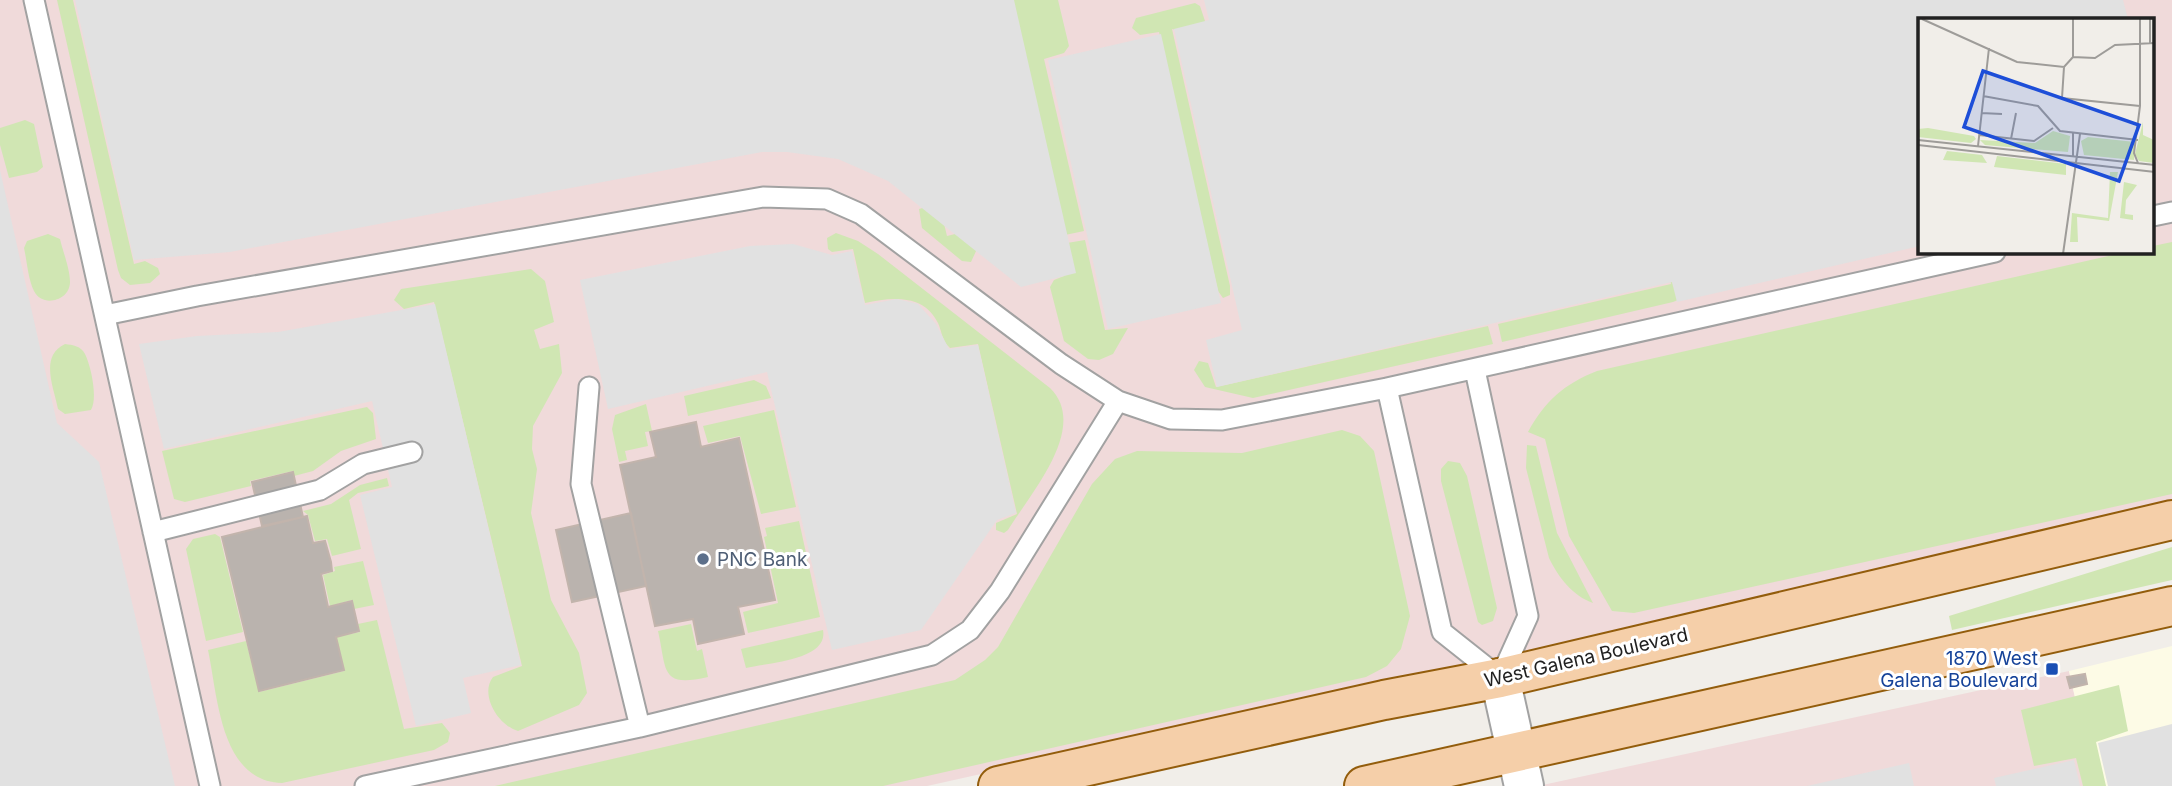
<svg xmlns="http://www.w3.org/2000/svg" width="2172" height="786" viewBox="0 0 2172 786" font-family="Inter,sans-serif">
<rect width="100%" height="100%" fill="#f1eee9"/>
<path fill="#f0dada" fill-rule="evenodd" d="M 0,0 L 2172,0 L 2172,510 L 927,786 L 0,786 ZM 1920,19 L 2153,19 L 2153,252 L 1920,252 Z
M 2069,671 L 2095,786 L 1538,786 Z"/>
<path fill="#fdfbe6" d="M 2172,646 L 2172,786 L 2095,786 L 2069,671 Z"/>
<path fill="#d0e6b3" d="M 57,0 L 73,0 L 134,264 L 145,261 L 158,268 L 160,274 L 150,283 L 130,285 L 121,278 L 118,270 Z
M 1012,0 L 1058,0 L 1069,46 L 1064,53 L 1044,59 L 1084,231 L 1065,235 Z
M 1195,3 L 1200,6 L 1206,24 L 1190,33 L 1172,29 L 1230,286 L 1230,295 L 1223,298 L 1218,291 L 1159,32 L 1140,35 L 1132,28 L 1136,18 Z
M 25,120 L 34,124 L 43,167 L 37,172 L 9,178 L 0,145 L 0,128 Z
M 939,203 L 947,236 L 963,232 L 977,249 L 971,262 L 962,261 L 922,228 L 919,209 Z
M 836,233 L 858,241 L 878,254 L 1050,388 C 1090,427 1030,494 1008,530 L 1004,533 L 996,530 L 996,523 L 1017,514 L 978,344 L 950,348 C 942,341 942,332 938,323 C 924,294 892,297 865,303 L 853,249 L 832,252 L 828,249 L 827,238 Z
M 48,234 L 60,239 C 63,252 70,269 70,282 C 70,301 42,308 34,291 C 28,279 27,261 24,248 L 27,241 Z
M 1085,240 L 1105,330 L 1128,328 L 1113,354 L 1099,360 L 1088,359 L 1064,341 L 1050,287 L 1054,280 L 1064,276 L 1067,243 Z
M 2172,242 L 2172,494 L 1634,613 L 1612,611 L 1569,536 L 1545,439 L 1528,432 C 1545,401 1564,384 1597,371 L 2126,252 L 2153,252 L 2153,246 Z
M 1667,266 L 1678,300 L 1673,302 L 1502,342 L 1498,324 L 1671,284 Z
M 531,269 L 545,281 L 554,322 L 534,330 L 540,349 L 559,344 L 562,373 L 533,426 L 532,449 L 537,469 L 531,513 L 551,600 L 579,653 L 587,693 L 579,705 L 518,731 C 499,726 479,695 493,677 L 522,666 L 434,302 L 404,309 L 394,300 L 401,289 Z
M 1488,326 L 1493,344 L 1253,398 L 1205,387 L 1194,370 L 1199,361 L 1208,363 L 1216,387 Z
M 65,344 C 73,345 81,346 85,354 C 91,366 98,398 91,410 L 65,414 L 58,409 C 54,388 39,356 65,344 Z
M 754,380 L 766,386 L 771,398 L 688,416 L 684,396 Z
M 646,404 L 652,431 L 645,432 L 648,446 L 625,451 L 627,460 L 619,462 L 612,429 L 615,415 Z
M 367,407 L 373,413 L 376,439 L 341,451 L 313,471 L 294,476 L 293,471 L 250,481 L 251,486 L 185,502 L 174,499 L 162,451 Z
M 774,410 L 796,507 L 761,514 L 740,436 L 708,443 L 703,426 Z
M 1342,430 L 1360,436 L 1374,451 L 1410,616 L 1401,649 L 1387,666 L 1366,677 L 883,786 L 495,786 L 955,680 L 985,660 L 998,647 L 1092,484 L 1115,459 L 1137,451 L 1242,453 Z
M 1527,445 L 1536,446 L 1557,533 L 1593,603 C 1573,596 1558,577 1549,558 L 1526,468 Z
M 1448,461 L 1460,463 L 1467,476 L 1497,608 L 1493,621 L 1482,625 L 1478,622 L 1441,481 L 1441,469 Z
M 387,478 L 389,486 L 358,493 L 349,500 L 361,549 L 332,556 L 327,539 L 315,541 L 308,515 L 303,511 L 331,504 L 360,485 Z
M 799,521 L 820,617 L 748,633 L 743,612 L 778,603 L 764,537 L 767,536 L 765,528 Z
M 215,534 L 220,537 L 243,632 L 206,641 L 186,549 L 193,539 Z
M 2172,547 L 2172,580 L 1952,630 L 1949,616 Z
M 363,561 L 374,605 L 354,609 L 352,600 L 330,606 L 323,575 L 335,571 L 334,567 Z
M 377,620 L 404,729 L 442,723 L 450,733 L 448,742 L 434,750 L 282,783 C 220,781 218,697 208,650 L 246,641 L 259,692 L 344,671 L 336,637 L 360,632 L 358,624 Z
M 691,624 L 697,651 L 702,649 L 708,677 C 660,688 667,671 658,631 Z
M 823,630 C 829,660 767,663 746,668 L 741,649 Z
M 2119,685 L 2128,731 L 2096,742 L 2106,786 L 2083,786 L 2076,758 L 2034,766 L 2021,710 Z"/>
<path fill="#e1e1e1" d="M 75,0 L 1014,0 L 1076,273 L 1021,287 L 888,181 L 838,159 L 787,152 L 762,152 L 230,252 L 134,260 Z
M 1204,0 L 2123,0 L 2128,19 L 1920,19 L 1920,246 L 1677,302 L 1672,282 L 1217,387 L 1206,340 L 1242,330 L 1174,29 L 1209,20 Z
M 1161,34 L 1221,303 L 1108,329 L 1048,60 Z
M 0,170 L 57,423 L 99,462 L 175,786 L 0,786 Z
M 793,244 L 832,255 L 852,251 L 865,305 L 897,299 L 918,304 L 936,324 L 949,349 L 978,345 L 1016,513 L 997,520 L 921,630 L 832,650 L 767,372 L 608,409 L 580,280 L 750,246 Z
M 435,304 L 521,665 L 463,678 L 471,713 L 416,726 L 360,495 L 392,487 L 372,401 L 164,449 L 139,344 L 197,336 L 278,332 Z
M 2172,724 L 2172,786 L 2108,786 L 2098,743 Z
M 2074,760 L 2080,786 L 1996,786 L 1994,778 Z
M 1909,763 L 1914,786 L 1807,786 Z"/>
<path fill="#bab3ae" stroke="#c2b4ac" stroke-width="2" d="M 696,422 L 701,447 L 739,438 L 775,600 L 738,607 L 744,634 L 698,644 L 693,619 L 655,626 L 620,465 L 656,457 L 650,432 Z
M 293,472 L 303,517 L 262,526 L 252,482 Z
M 631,513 L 646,586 L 572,602 L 556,530 Z
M 307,516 L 313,543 L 325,541 L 331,562 L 332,571 L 321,574 L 328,607 L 352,601 L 359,631 L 336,637 L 344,670 L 259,691 L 222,537 Z
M 2085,674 L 2087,684 L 2070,688 L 2067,677 Z"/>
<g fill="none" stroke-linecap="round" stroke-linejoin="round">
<defs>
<path id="service" d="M 34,0 L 210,786
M 2153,216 L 2172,212
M 105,315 L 197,296 L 763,197 L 827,199 L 861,214 L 1061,364 L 1118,401 L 1171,419 L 1222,420 L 1387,388 L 1995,252
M 589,387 L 581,484 L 640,727
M 1387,388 L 1442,632 L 1500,678 L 1528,616 L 1475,370
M 153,532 L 320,490 L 363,464 L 412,452
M 365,786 L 640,727 L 932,655 L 970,630 L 1000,591 L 1118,401"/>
<path id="minor" d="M 1500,678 L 1524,786"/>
<path id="primary" d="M 998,786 L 1384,700 L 1500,678 L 2172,520
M 1364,786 L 2172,606"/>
</defs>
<use href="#service" stroke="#a2a2a2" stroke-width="23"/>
<use href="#minor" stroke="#a2a2a2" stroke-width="42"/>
<use href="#primary" stroke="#935d0c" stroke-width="42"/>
<use href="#service" stroke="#fff" stroke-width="19"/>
<use href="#minor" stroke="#fff" stroke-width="38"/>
<use href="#primary" stroke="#f5cfa9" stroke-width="38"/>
</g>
<circle fill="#5c6f8a" stroke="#fff" stroke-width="2.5" cx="703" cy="559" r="7"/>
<rect fill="#1a4fb4" stroke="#fff" stroke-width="2.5" x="2045" y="662" width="14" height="14" rx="3.5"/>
<g text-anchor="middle" stroke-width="6" stroke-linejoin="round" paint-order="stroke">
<g font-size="19" fill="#4e5e75" stroke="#fff" text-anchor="start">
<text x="717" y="566">PNC Bank</text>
</g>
<g font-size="19" fill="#212121" stroke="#fff">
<text transform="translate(1586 657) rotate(-13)" y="7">West Galena Boulevard</text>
</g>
<g font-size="19" fill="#164399" stroke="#fff" text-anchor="end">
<text x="2038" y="665">1870 West<tspan x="2038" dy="22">Galena Boulevard</tspan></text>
</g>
</g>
<g transform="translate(1918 18)">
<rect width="236" height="236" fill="#f1eee9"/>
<path d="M 225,104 L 225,117 L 236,122 L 236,145 L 221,143 L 217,136 ZM 10,110 L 56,118 L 58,121 L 53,125 L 0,119 L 0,111 ZM 135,113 L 152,118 L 150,134 L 67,127 L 62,122 L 117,125 ZM 170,119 L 217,124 L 216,142 L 166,137 L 163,123 ZM 29,133 L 64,137 L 69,145 L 25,142 ZM 79,138 L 148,146 L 148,157 L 76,149 ZM 192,154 L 200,154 L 191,203 L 159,199 L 160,224 L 152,224 L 154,195 L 190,200 ZM 206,164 L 219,167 L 208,182 L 207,196 L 215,197 L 215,202 L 202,200 Z" fill="#d0e6b3"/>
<path fill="none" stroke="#9e9c99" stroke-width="2" d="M 155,0 L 155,39 L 177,40 L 197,27 L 237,25M 232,0 L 232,26M 4,1 L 99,44 L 146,49 L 155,39M 146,49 L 144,80 L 222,88M 65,78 L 120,88 L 142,113 L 220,122M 63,95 L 84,96M 155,115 L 155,138M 61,117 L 116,123 L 135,110M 93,121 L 98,95M 0,122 L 237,147M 0,127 L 237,154M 60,128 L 71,30M 220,145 L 216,135 L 222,88 L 222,0M 145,236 L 162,116"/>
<path fill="#1d4ed8" fill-opacity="0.15" stroke="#1d4ed8" stroke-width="3.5" d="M 65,53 L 221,107 L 201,163 L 46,109 Z"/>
<rect width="236" height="236" fill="none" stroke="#212121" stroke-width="3.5"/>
</g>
</svg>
